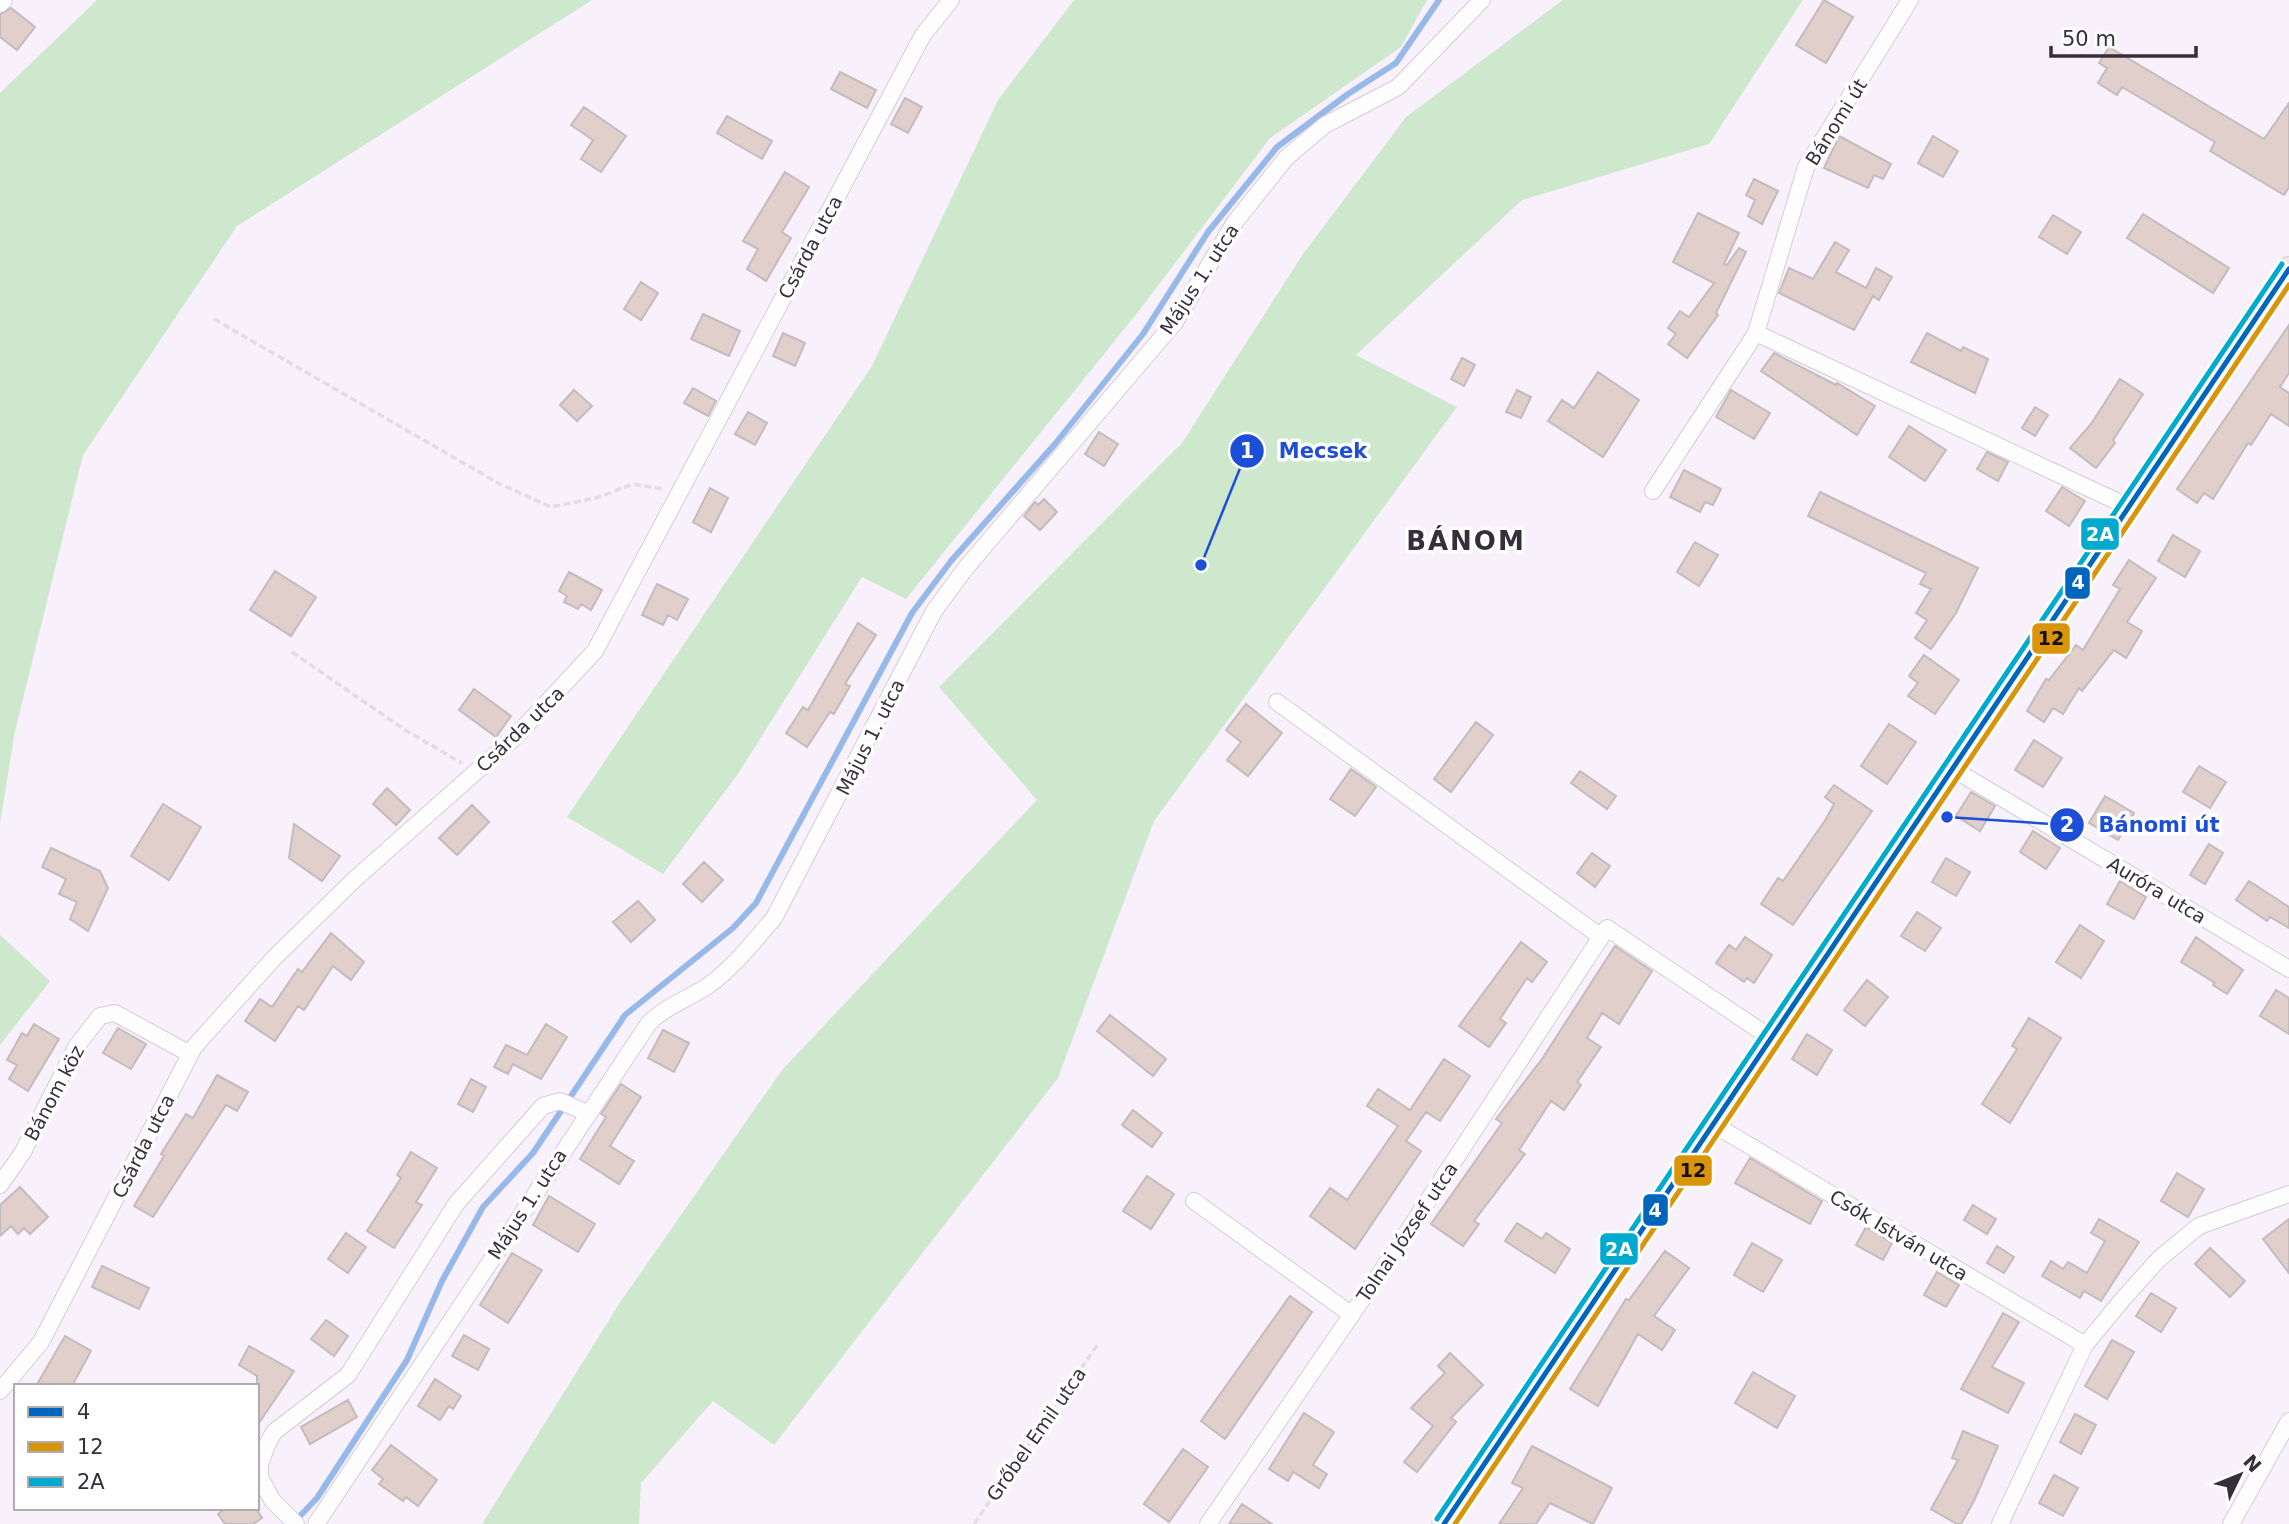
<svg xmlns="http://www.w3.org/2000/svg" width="2289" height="1524" viewBox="0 0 2289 1524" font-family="'DejaVu Sans',sans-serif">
<rect width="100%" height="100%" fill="#f8f0fb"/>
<path fill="#cde8cc" d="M 97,0 L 592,0 L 237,226 L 83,455 L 15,731 L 0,823 L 0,93 Z
M 1074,0 L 1427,0 L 1401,47 L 1270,138 L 1138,312 L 906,599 L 862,577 L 738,774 L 663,874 L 567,817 L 872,366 L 998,100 Z
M 1563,0 L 1803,0 L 1709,144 L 1522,200 L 1356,355 L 1457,407 L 1154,821 L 1058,1078 L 774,1445 L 713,1401 L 641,1483 L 639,1524 L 482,1524 L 619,1304 L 782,1070 L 1037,800 L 939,687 L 1182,443 L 1303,254 L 1406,117 Z
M 0,935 L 50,981 L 0,1045 Z"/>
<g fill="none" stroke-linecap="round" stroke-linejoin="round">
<path stroke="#97b9e9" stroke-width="6" d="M 300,1516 L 317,1498 L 407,1360 L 442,1281 L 483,1207 L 533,1153 L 625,1015 L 733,928 L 756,903 L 912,613 L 951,561 L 1055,444 L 1143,334 L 1208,232 L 1277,147 L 1348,94 L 1396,63 L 1439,0"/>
</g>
<path fill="#e1cfcc" stroke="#c4bbbc" stroke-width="2" d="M 1824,0 L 1853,17 L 1826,63 L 1796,45 Z
M 11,8 L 35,27 L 17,50 L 0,37 L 0,14 Z
M 2109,47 L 2264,139 L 2289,103 L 2289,187 L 2284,195 L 2210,151 L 2215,142 L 2122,87 L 2117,95 L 2098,83 L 2107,68 L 2099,63 Z
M 840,72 L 876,90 L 867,108 L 831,89 Z
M 905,98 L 922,107 L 908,133 L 891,124 Z
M 584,107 L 626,136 L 601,172 L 581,159 L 593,140 L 571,125 Z
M 727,116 L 772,141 L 762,159 L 717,133 Z
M 1839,136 L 1891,164 L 1883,179 L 1874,175 L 1868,188 L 1824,168 Z
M 1933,136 L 1958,151 L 1943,177 L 1918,163 Z
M 785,172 L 809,187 L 782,232 L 791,238 L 766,281 L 747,269 L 758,249 L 743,241 Z
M 1754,179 L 1778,191 L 1762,224 L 1748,216 L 1755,200 L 1746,195 Z
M 1698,213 L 1739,233 L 1724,264 L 1727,265 L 1739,248 L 1746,252 L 1716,313 L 1718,315 L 1687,358 L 1668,344 L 1676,334 L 1668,328 L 1680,311 L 1689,317 L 1714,283 L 1673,262 Z
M 2143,214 L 2229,268 L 2213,293 L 2127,238 Z
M 2053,215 L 2081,232 L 2067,254 L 2039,237 Z
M 1835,242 L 1849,250 L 1836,272 L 1866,288 L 1876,268 L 1892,277 L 1879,300 L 1873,296 L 1854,330 L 1779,293 L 1789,268 L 1813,279 Z
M 641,282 L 658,293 L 641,320 L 624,309 Z
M 703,314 L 740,331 L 729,356 L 691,339 Z
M 2289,325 L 2289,373 L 2280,387 L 2289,393 L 2289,426 L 2271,414 L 2251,445 L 2248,443 L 2213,499 L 2204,493 L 2197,503 L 2177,489 Z
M 783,333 L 805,343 L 795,366 L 773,356 Z
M 1927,333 L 1961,351 L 1963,347 L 1988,359 L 1975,393 L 1911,362 Z
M 1774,353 L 1836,385 L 1837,383 L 1875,406 L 1857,435 L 1761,371 Z
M 1462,358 L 1475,365 L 1464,386 L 1451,379 Z
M 1598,372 L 1639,400 L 1603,457 L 1548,421 L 1562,400 L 1574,408 Z
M 2120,379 L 2143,394 L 2113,440 L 2115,443 L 2096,468 L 2070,448 L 2091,424 Z
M 693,388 L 716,401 L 708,416 L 684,403 Z
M 574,390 L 592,406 L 577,421 L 560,405 Z
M 1517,390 L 1531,397 L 1521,418 L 1506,412 Z
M 1731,390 L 1770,413 L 1754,439 L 1716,417 Z
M 2035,407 L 2048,415 L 2035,436 L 2022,428 Z
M 748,412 L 767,423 L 755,445 L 735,434 Z
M 1909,426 L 1946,450 L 1925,481 L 1889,457 Z
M 1099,432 L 1118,444 L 1104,466 L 1085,454 Z
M 1987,452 L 2008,462 L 1998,481 L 1977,469 Z
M 1684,470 L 1721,489 L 1713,505 L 1705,502 L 1700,512 L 1670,497 Z
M 2062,487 L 2085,501 L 2069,526 L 2046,511 Z
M 710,488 L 728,498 L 711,532 L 693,522 Z
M 1820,492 L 1978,568 L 1956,613 L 1931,649 L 1915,638 L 1927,620 L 1916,613 L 1931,589 L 1920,584 L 1926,573 L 1808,516 Z
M 1044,499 L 1057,512 L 1040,530 L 1024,516 L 1035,502 L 1038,505 Z
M 2173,535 L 2200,551 L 2185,577 L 2158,561 Z
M 1695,542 L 1718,555 L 1699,586 L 1677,572 Z
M 2129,560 L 2156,578 L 2127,622 L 2142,631 L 2126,658 L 2114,650 L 2082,691 L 2079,688 L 2063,714 L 2053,708 L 2044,722 L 2027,711 L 2046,679 L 2049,680 L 2076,645 L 2083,650 L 2120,589 L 2113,585 Z
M 275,571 L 316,597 L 291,636 L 250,610 Z
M 569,572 L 602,590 L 591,610 L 581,604 L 578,609 L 564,602 L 567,596 L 559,591 Z
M 657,584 L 688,599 L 677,620 L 668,615 L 663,625 L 642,615 Z
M 858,623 L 876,635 L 845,684 L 850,686 L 834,714 L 830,712 L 807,747 L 786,733 L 803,707 L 808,710 Z
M 1924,655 L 1959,680 L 1935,714 L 1908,696 L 1918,683 L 1909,676 Z
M 474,689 L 511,716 L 496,737 L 459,710 Z
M 1246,704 L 1282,733 L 1248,776 L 1227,760 L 1241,742 L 1226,730 Z
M 1476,722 L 1493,735 L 1451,792 L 1434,779 Z
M 1889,724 L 1916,742 L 1887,784 L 1861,766 Z
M 2034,740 L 2062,758 L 2043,787 L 2015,770 Z
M 2199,766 L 2226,782 L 2210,808 L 2183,792 Z
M 1351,769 L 1376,787 L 1355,816 L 1330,799 Z
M 1580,771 L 1616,796 L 1607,809 L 1571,783 Z
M 1834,785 L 1872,811 L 1793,925 L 1761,904 L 1778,878 L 1783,881 L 1826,819 L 1834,804 L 1825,797 Z
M 387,788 L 410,810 L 396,825 L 373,804 Z
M 1971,792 L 1995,806 L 1980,831 L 1956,816 Z
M 2105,796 L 2134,813 L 2118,840 L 2089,823 Z
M 163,804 L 201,827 L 169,880 L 131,856 Z
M 472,805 L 489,822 L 457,855 L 439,838 Z
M 294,824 L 340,856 L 322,881 L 289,858 Z
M 2033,831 L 2060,848 L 2046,869 L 2020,852 Z
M 2209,844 L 2223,853 L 2205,884 L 2190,875 Z
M 51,848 L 100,871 L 108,888 L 88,931 L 70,919 L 77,902 L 59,894 L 66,879 L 42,867 Z
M 1592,853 L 1610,866 L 1595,887 L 1577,873 Z
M 1946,858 L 1970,872 L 1956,896 L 1932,882 Z
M 704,862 L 723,880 L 702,902 L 683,884 Z
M 2120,881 L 2146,897 L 2134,919 L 2107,904 Z
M 2249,881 L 2289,907 L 2289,928 L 2270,917 L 2267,921 L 2236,900 Z
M 638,901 L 655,920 L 631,942 L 613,922 Z
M 1917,912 L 1941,928 L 1925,951 L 1901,936 Z
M 2080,925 L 2104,941 L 2081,978 L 2056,962 Z
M 331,933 L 364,962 L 351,980 L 333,966 L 304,1010 L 298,1006 L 275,1041 L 245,1021 L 260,999 L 272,1007 L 298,969 L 302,972 Z
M 1745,937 L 1772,955 L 1754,983 L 1747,978 L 1744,982 L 1716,963 L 1729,945 L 1736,950 Z
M 2196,937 L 2243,970 L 2227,994 L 2213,985 L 2215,983 L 2181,962 Z
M 1521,942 L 1547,962 L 1532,982 L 1527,978 L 1500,1019 L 1506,1023 L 1489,1047 L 1459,1026 Z
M 1615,946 L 1652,971 L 1619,1024 L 1602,1013 L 1587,1038 L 1601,1047 L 1577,1082 L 1581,1085 L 1564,1110 L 1551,1101 L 1519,1150 L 1525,1154 L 1474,1221 L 1479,1224 L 1463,1246 L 1431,1224 L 1502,1123 L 1496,1119 L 1542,1059 Z
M 1867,980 L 1888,997 L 1865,1026 L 1844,1010 Z
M 2276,990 L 2289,998 L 2289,1034 L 2260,1016 Z
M 1110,1015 L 1166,1059 L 1153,1076 L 1097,1031 Z
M 2029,1018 L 2061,1038 L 2010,1123 L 1982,1104 L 2017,1049 L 2012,1046 Z
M 34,1024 L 59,1039 L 28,1091 L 9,1079 L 17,1065 L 7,1060 L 22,1033 L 27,1036 Z
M 546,1024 L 567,1037 L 541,1079 L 513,1064 L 508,1074 L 494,1067 L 506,1045 L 527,1055 Z
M 118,1028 L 146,1044 L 131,1069 L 103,1053 Z
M 663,1030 L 689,1043 L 674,1072 L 648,1058 Z
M 1807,1034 L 1832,1050 L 1817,1075 L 1792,1059 Z
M 1444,1059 L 1470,1076 L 1440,1121 L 1426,1112 L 1406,1141 L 1421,1151 L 1355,1249 L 1310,1216 L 1330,1188 L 1347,1200 L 1398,1126 L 1367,1106 L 1378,1089 L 1410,1110 Z
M 217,1075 L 248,1092 L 237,1111 L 226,1105 L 153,1217 L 134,1206 L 164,1156 L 161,1154 L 186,1114 L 193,1118 Z
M 471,1079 L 486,1087 L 473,1112 L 458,1104 Z
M 621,1084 L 641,1097 L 610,1146 L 634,1161 L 619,1184 L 580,1159 L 606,1117 L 601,1114 Z
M 1133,1110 L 1162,1133 L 1152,1147 L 1122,1125 Z
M 411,1152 L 437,1168 L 416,1202 L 422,1205 L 394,1248 L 367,1231 L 401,1178 L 397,1175 Z
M 1750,1158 L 1822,1201 L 1810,1224 L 1735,1183 Z
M 2177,1173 L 2204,1189 L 2188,1217 L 2161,1201 Z
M 1147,1176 L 1174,1194 L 1151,1229 L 1123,1211 Z
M 20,1187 L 48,1217 L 30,1234 L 24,1228 L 18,1234 L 11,1226 L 0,1236 L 0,1205 Z
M 549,1196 L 595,1224 L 578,1252 L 533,1225 Z
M 1973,1205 L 1996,1219 L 1987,1234 L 1964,1220 Z
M 2099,1219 L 2139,1242 L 2101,1301 L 2084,1291 L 2080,1298 L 2042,1276 L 2051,1261 L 2063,1269 L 2068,1262 L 2087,1273 L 2105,1241 L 2091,1233 Z
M 2289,1219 L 2289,1273 L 2263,1239 Z
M 1517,1223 L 1542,1239 L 1546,1233 L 1570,1249 L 1555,1273 L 1505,1241 Z
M 1866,1227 L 1892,1243 L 1883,1260 L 1856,1245 Z
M 346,1233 L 366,1247 L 348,1273 L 328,1259 Z
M 1752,1243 L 1782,1260 L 1763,1292 L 1734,1275 Z
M 1997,1246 L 2014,1257 L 2004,1273 L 1987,1263 Z
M 2210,1248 L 2245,1281 L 2230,1297 L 2195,1264 Z
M 1665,1251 L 1689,1268 L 1654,1316 L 1675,1330 L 1662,1350 L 1638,1334 L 1598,1406 L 1570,1389 L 1626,1299 L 1629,1300 Z
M 512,1253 L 542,1270 L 508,1323 L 480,1305 Z
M 102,1266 L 149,1288 L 139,1309 L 92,1287 Z
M 1937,1272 L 1959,1285 L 1946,1307 L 1924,1295 Z
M 2151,1293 L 2176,1308 L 2161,1332 L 2136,1316 Z
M 1290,1296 L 1312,1312 L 1225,1439 L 1201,1421 Z
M 2003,1313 L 2019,1322 L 1992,1367 L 2024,1383 L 2008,1413 L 1961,1389 Z
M 326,1320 L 348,1336 L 334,1356 L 311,1339 Z
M 464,1335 L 489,1349 L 478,1370 L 452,1356 Z
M 65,1336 L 91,1351 L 72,1386 L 36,1386 Z
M 2112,1340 L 2134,1352 L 2107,1399 L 2085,1386 Z
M 249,1346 L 294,1371 L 257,1426 L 257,1376 L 239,1365 Z
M 1450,1353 L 1483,1385 L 1451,1418 L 1456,1422 L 1417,1472 L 1404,1462 L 1433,1426 L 1411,1408 L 1445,1373 L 1438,1366 Z
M 1753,1372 L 1795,1396 L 1777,1428 L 1735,1403 Z
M 435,1379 L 461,1396 L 453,1409 L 449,1406 L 440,1420 L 418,1406 Z
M 348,1400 L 357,1417 L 310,1444 L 301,1427 Z
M 1304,1413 L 1334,1432 L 1313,1465 L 1327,1474 L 1319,1488 L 1293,1472 L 1288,1481 L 1269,1469 Z
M 2075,1414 L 2096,1425 L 2081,1454 L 2060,1442 Z
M 1963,1431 L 1998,1446 L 1974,1501 L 1961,1524 L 1957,1524 L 1931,1509 L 1958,1460 L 1952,1458 Z
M 391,1445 L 437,1480 L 418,1506 L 406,1497 L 403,1501 L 379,1484 L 383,1479 L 372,1470 Z
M 1532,1446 L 1612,1488 L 1593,1524 L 1550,1503 L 1536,1524 L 1499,1524 L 1523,1488 L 1512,1483 Z
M 1183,1449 L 1208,1467 L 1169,1522 L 1144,1504 Z
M 2054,1475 L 2078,1488 L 2063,1516 L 2039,1503 Z
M 1242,1504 L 1272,1524 L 1229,1524 Z
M 226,1508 L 256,1508 L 262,1518 L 253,1524 L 225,1524 L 218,1514 Z"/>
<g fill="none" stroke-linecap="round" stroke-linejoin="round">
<defs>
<path id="street" d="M 1910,0 L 1806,167 L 1756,333 L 2129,507
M 0,4 L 4,0
M 1653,491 L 1756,333
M 1277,702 L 1601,937 L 1607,928 L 1771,1038
M 1953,769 L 2289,969
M 1713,1124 L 2085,1345
M 0,1185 L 23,1152 L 76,1047 L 100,1016 L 115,1013 L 190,1054
M 1194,1201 L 1352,1315
M 0,1391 L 41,1342 L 194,1047 L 274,958 L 355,879 L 514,738 L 595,651 L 923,35 L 951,0
M 296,1524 L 272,1500 L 260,1477 L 260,1464 L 267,1445 L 274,1432 L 348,1375 L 456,1204 L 543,1106 L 560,1101 L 587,1113
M 316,1524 L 649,1023 C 667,1005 689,999 709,985 C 734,967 754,941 774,918 L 934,611 L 965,569 L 1175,322 L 1235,222 L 1286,158 L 1325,125 L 1398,87 L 1482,0
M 1208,1524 L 1383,1269 L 1601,937
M 2000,1524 L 2085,1345 L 2123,1299 L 2159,1259 L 2199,1226 L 2289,1194
M 2231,1524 L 2289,1421"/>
<path id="primary" d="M 1444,1524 L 2289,269"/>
</defs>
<use href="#street" stroke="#d4cdd7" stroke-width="18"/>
<use href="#primary" stroke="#d4d0d6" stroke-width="26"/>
<path stroke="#e0dee2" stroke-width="3.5" stroke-dasharray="7 3.5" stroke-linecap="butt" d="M 214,319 L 498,483 L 551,507 L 596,498 L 633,484 L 663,489
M 292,652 L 405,730 L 462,763
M 974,1524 L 1098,1344"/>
<use href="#street" stroke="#fefdfe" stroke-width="16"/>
<use href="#primary" stroke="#f0e8ec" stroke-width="24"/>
<defs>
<path id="bus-1" d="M 1444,1524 L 2289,269"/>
<path id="bus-2" d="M 1455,1524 L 2289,285"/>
<path id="bus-3" d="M 1437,1519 L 2282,264"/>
</defs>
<use href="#bus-1" stroke="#fff" stroke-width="10"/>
<use href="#bus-2" stroke="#fff" stroke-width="10"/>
<use href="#bus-3" stroke="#fff" stroke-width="10"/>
<use href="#bus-1" stroke="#0065bd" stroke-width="5"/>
<use href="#bus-2" stroke="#da9409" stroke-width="5"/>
<use href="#bus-3" stroke="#00a9ce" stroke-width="5"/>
</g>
<g text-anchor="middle" stroke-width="7" stroke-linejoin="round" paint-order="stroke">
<g font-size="19" fill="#362e3a" stroke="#fff">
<text transform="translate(1836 122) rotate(-58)" y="7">Bánomi út</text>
<text transform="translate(810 247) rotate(-62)" y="7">Csárda utca</text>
<text transform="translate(1199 279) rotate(-57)" y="7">Május 1. utca</text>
<text transform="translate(520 729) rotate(-44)" y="7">Csárda utca</text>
<text transform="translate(870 737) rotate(-63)" y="7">Május 1. utca</text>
<text transform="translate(2157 890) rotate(31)" y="7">Auróra utca</text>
<text transform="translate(54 1093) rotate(-62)" y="7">Bánom köz</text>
<text transform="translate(143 1146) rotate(-63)" y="7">Csárda utca</text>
<text transform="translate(527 1204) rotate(-57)" y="7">Május 1. utca</text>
<text transform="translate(1407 1232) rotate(-56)" y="7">Tolnai József utca</text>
<text transform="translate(1899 1235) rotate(31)" y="7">Csók István utca</text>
<text transform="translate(1036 1434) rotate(-55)" y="7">Grőbel Emil utca</text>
</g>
<g font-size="26" font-weight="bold" letter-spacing="2" fill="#362e3a" stroke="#fff">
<text x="1466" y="550">BÁNOM</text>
</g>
</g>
<path fill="none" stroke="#1d4ed8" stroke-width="2.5" d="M1201 565L1247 451M1947 817L2067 825"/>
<g fill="#1d4ed8" stroke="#fff" stroke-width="2.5">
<circle cx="1201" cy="565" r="7"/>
<circle cx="1947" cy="817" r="7"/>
<circle cx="1247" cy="451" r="18"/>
<circle cx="2067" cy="825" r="18"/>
</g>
<g font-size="21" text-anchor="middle" font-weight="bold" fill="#fff">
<text x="1247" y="458">1</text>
<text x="2067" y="832">2</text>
</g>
<g font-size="21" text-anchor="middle" font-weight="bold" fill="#1d4ed8" stroke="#fff" stroke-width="7" stroke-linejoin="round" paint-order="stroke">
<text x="1323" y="458">Mecsek</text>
<text x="2159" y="832">Bánomi út</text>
</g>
<g stroke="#fff" stroke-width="2.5">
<rect x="2080" y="517" width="40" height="34" rx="7" fill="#00a9ce"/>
<rect x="2064" y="566" width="27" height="34" rx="7" fill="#0065bd"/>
<rect x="2031" y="622" width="40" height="33" rx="7" fill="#da9409"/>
<rect x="1673" y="1154" width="40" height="33" rx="7" fill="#da9409"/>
<rect x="1642" y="1193" width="27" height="34" rx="7" fill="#0065bd"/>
<rect x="1599" y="1232" width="40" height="34" rx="7" fill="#00a9ce"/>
</g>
<g font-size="19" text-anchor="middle" font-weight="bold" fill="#fff">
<text x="2100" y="541">2A</text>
<text x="2078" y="589">4</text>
<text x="1655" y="1217">4</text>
<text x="1619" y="1256">2A</text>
</g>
<g font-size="19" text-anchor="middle" font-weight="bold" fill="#111">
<text x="2051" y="645">12</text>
<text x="1693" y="1177">12</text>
</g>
<rect x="14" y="1384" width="245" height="126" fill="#ffffff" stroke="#afabb0" stroke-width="2"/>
<rect x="28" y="1407" width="35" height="10" fill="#0065bd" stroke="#afabb0" stroke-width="2"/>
<text x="77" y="1419" font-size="21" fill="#362e3a">4</text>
<rect x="28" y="1442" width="35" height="10" fill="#da9409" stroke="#afabb0" stroke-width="2"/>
<text x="77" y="1454" font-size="21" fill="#362e3a">12</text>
<rect x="28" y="1477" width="35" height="10" fill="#00a9ce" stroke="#afabb0" stroke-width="2"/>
<text x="77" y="1489" font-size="21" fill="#362e3a">2A</text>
<g transform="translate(2240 1475) rotate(47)" stroke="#ffffff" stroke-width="5" paint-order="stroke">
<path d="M0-5L12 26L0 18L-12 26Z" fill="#362e3a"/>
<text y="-10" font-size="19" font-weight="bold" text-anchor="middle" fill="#362e3a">N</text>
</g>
<path d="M2051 46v10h145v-10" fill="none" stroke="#362e3a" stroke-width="3.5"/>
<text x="2062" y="46" font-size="21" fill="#362e3a" stroke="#ffffff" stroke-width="5" paint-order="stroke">50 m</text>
</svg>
